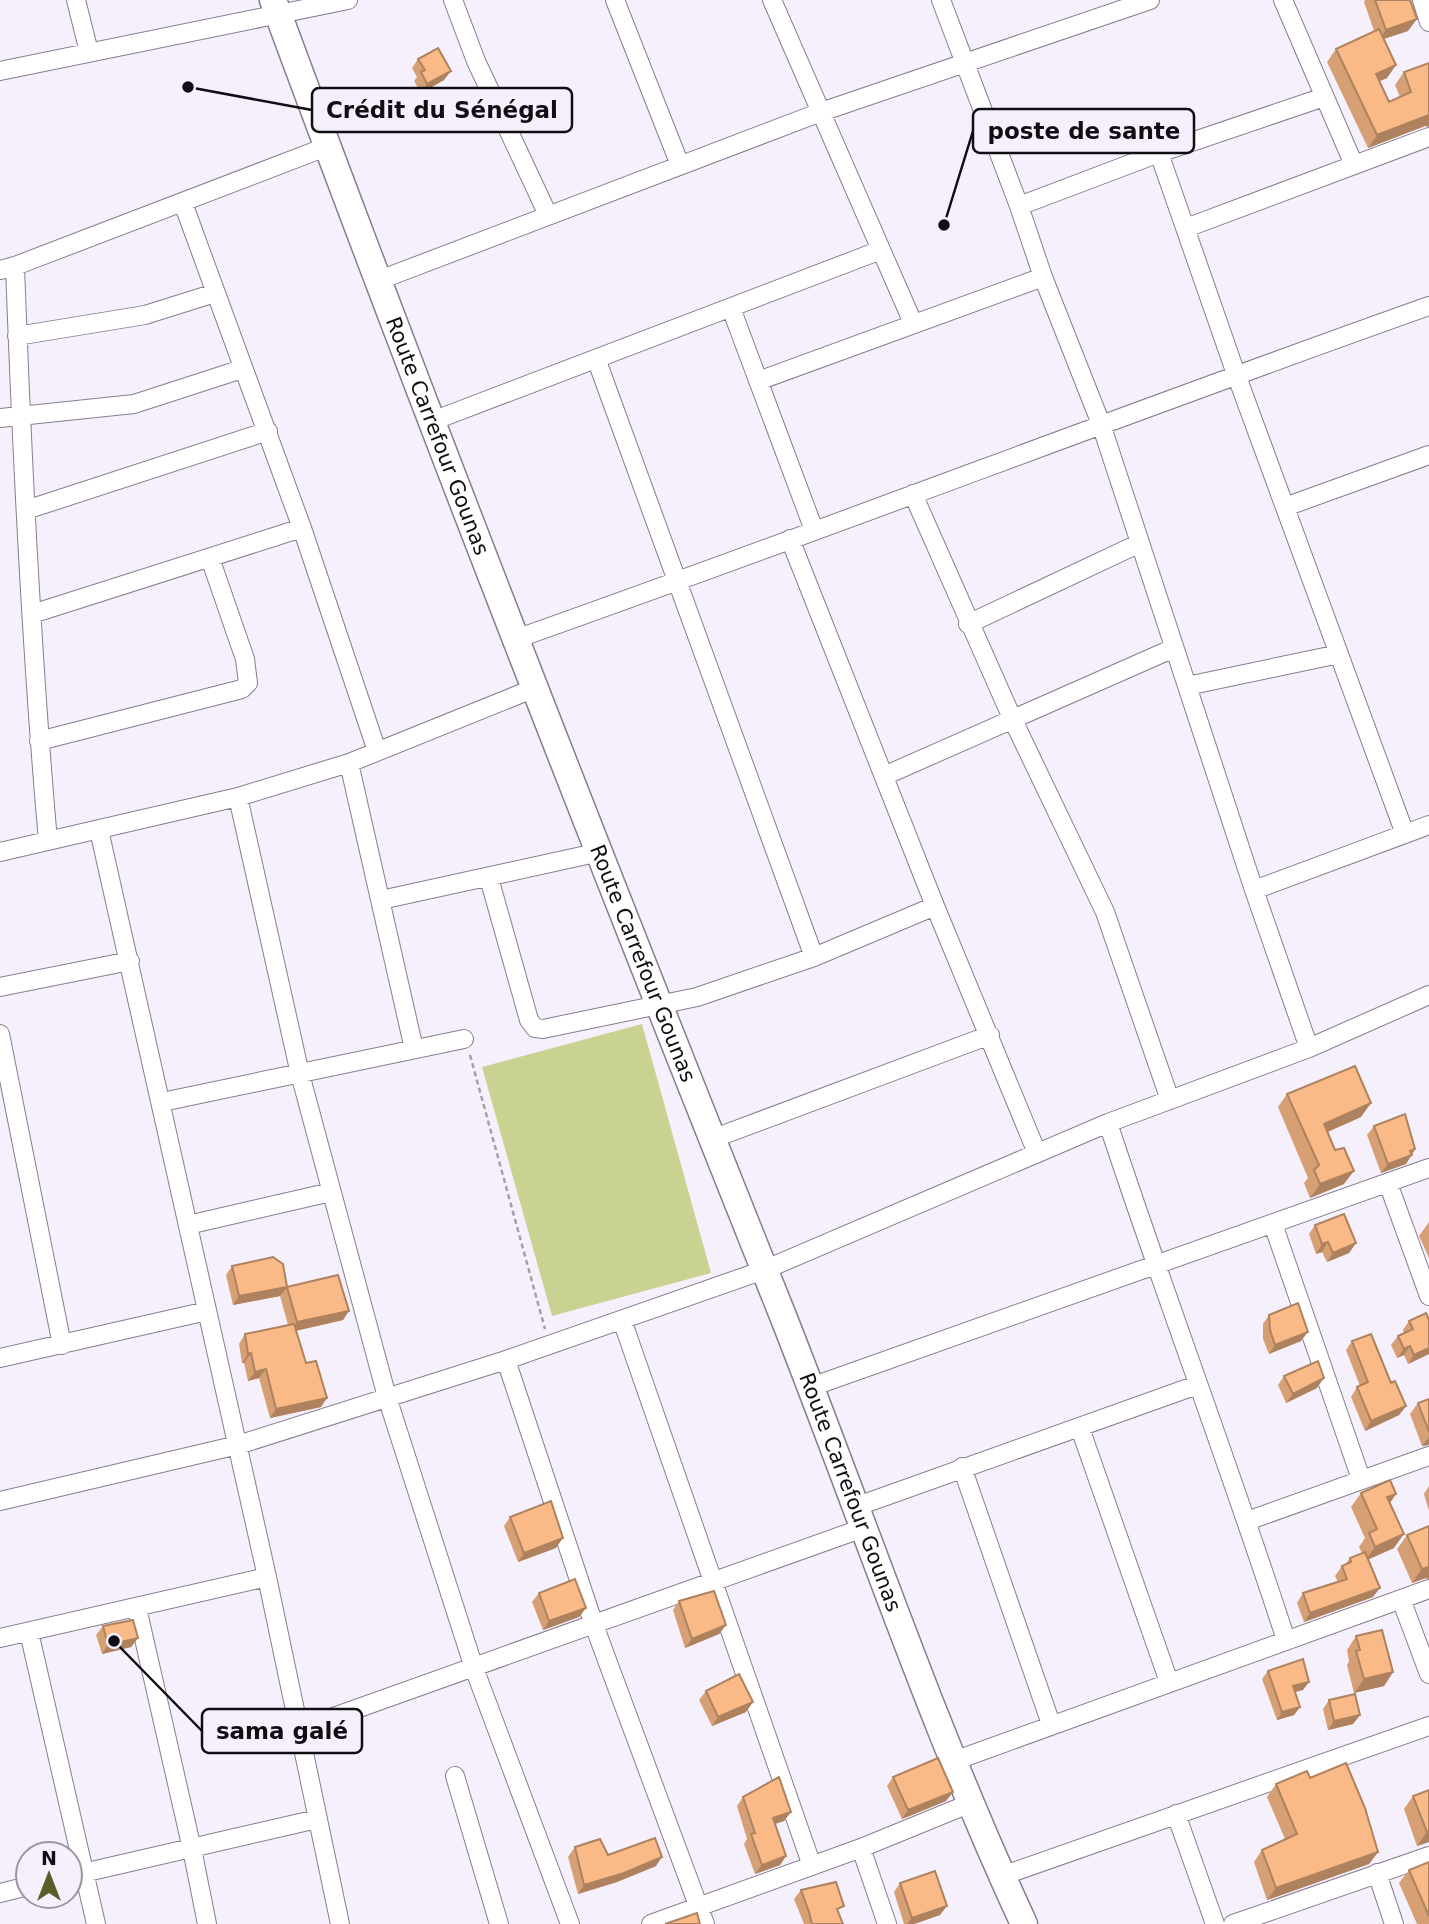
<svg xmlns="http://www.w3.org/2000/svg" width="1429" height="1924" viewBox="0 0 1429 1924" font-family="'DejaVu Sans',sans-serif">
<rect width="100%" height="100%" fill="#f6f0fd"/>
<path fill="#c9d291" d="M 642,1024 L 711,1273 L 552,1316 L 482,1067 Z"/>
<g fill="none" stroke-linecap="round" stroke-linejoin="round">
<defs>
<path id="street" d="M 76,0 L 89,52
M 453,0 L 476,61 L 548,215
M 615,0 L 680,165
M 772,0 L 913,323
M 941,0 L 1019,206 L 1043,277 L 1101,424 L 1254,890 L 1309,1048
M 1283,0 L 1354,165
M 1422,0 L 1429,22
M 0,71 L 348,0
M 1159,153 L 1236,374 L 1405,834
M 183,203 L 302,528 L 377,751
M 1019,206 L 1159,153 L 1324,97
M 1186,228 L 1429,137
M 15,266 C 22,458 31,650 48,841
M 0,270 L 15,266 L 326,147
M 377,281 L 821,112 L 1150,0
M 731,308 L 814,530
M 17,336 L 145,315 L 215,293
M 597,361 L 814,957
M 758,381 L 1043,277
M 0,418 L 134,404 L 242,369
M 430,422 L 881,250
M 913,494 L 1012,718 L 1105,912 L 1170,1100
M 1285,507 L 1429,455
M 26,510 L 268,431
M 790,539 L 935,906 L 1037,1153
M 32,614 L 302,528
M 968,624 L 1140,543
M 516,639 C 822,531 1124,414 1429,306
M 1187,686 L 1339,654
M 39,741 L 242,689 L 248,683 L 245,659 L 210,558
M 349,763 L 414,1049
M 884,776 L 1174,648
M 238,797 L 300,1074 L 387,1397 L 474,1668 L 570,1924
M 99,830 L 267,1577 L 340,1924
M 0,852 L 238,797 L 349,763 L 535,688
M 489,878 L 529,1020 L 535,1028 L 543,1029 L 697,997 L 814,957 L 935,906
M 1254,890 L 1429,825
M 381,900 L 600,852
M 0,987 L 130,961
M 0,1034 L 62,1345
M 162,1102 L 464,1039
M 1108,1123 C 1165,1296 1230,1467 1286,1640
M 712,1139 L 990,1035
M 1388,1183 L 1429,1296
M 1273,1224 L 1361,1479
M 188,1225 L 331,1192
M 622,1320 L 812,1866
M 0,1358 L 207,1311
M 506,1360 L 594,1625 L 705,1924
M 811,1387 L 1429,1168
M 1080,1428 L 1169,1682
M 962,1467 L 1051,1724
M 0,1501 L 238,1445 L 506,1360 L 764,1270 L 1108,1123 L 1309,1048 L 1429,995
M 855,1507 L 1197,1385
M 1247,1521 L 1429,1456
M 1401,1599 L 1429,1674
M 137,1608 L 192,1849 L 207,1924
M 29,1632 L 96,1924
M 0,1638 L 267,1577
M 300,1729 L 863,1528
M 954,1761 L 1429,1589
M 455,1776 L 499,1924
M 1176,1814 L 1215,1924
M 861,1848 L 887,1924
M 1377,1873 L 1394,1924
M 70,1876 L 317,1819
M 1002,1876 L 1429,1726
M 0,1893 L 28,1886
M 651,1924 L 861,1848 L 971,1803
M 1233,1924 L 1429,1856"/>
<g id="secondary">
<path id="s1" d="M 273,0 C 436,441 608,879 783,1316 C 863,1519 932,1726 1024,1924"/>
</g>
</defs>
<use href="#street" stroke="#867d90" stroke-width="20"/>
<use href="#secondary" stroke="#867d90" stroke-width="29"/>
<path stroke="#a49fa9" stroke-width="2.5" stroke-dasharray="5 3.5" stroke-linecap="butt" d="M 470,1055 L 545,1329"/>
<use href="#street" stroke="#fff" stroke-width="18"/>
<use href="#secondary" stroke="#fff" stroke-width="26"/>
</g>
<path fill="#d6a074" d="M 1365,0 L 1410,0 L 1408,31 L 1384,39 L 1396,65 L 1387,78 L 1379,81 L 1389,102 L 1400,97 L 1395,85 L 1404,72 L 1425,126 L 1368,148 L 1327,62 L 1336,49 L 1374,31 L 1364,2 Z
M 418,59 L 444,80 L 421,93 L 414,81 L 417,77 L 412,68 Z
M 1287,1094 L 1361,1117 L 1327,1132 L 1344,1184 L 1310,1198 L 1304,1183 L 1308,1178 L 1278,1107 Z
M 1374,1126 L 1415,1149 L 1406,1164 L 1381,1173 L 1367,1135 Z
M 1429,1222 L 1429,1258 L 1419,1236 Z
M 1315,1225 L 1356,1243 L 1349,1253 L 1327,1262 L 1322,1252 L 1316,1254 L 1309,1234 Z
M 232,1266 L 287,1287 L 343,1320 L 296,1331 L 321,1407 L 270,1418 L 259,1378 L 248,1381 L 244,1363 L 242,1363 L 239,1344 L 245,1334 L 288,1325 L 280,1296 L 233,1305 L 226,1275 Z
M 1269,1315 L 1301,1341 L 1269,1354 L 1263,1339 L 1263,1324 Z
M 1429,1320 L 1429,1354 L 1408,1364 L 1404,1355 L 1397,1358 L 1391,1345 L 1398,1336 L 1404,1333 L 1403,1330 L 1409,1321 Z
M 1352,1341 L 1391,1383 L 1406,1406 L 1399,1415 L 1365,1431 L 1351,1397 L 1357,1387 L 1360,1386 L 1346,1350 Z
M 1284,1376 L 1317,1388 L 1286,1403 L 1278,1385 Z
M 1429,1399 L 1429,1445 L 1422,1446 L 1410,1414 L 1418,1403 Z
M 1429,1486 L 1429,1511 L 1424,1494 Z
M 1361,1493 L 1396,1494 L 1390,1503 L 1394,1548 L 1368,1559 L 1373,1597 L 1304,1622 L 1297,1603 L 1303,1593 L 1338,1582 L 1335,1576 L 1342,1566 L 1345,1565 L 1350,1558 L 1362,1553 L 1359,1547 L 1365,1538 L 1351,1507 Z
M 510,1517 L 556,1548 L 518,1562 L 504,1526 Z
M 1429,1526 L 1429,1579 L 1426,1578 L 1412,1583 L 1397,1549 L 1407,1535 Z
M 539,1593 L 586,1608 L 579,1617 L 543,1630 L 532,1602 Z
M 679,1601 L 726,1625 L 719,1634 L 685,1648 L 673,1610 Z
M 103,1626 L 138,1638 L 131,1647 L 102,1654 L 96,1635 Z
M 1356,1636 L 1393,1672 L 1384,1686 L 1354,1693 L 1347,1665 L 1349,1661 L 1347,1650 Z
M 1268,1671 L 1303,1690 L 1295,1692 L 1300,1707 L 1294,1715 L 1277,1720 L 1262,1679 Z
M 706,1691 L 746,1712 L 712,1726 L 699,1700 Z
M 1329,1700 L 1360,1715 L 1353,1724 L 1328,1730 L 1323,1709 Z
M 893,1777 L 953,1792 L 946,1801 L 902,1819 L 887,1786 Z
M 1310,1778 L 1378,1852 L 1369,1864 L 1267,1900 L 1254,1862 L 1262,1850 L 1285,1839 L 1267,1797 L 1276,1784 Z
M 1429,1790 L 1429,1842 L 1417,1846 L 1404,1809 L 1413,1796 Z
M 743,1797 L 791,1812 L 784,1821 L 775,1824 L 786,1856 L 780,1865 L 755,1874 L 744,1844 L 747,1839 L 737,1806 Z
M 575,1847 L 608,1855 L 656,1866 L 617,1882 L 578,1894 L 568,1857 Z
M 1429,1862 L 1429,1924 L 1417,1924 L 1399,1883 L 1409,1870 Z
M 900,1883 L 940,1915 L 914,1924 L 904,1924 L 894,1892 Z
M 801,1890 L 839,1914 L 843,1924 L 804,1924 L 794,1899 Z"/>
<path fill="#ae825e" d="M 1417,19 L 1408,31 L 1377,41 L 1386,30 Z
M 1396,65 L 1387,78 L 1367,87 L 1376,74 Z
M 451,71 L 444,80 L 421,93 L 427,84 Z
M 1429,115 L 1429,127 L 1425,126 L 1368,148 L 1377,135 Z
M 1371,1103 L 1361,1117 L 1314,1138 L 1324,1124 Z
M 1415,1149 L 1406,1164 L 1381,1173 L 1388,1164 Z
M 1354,1171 L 1344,1184 L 1310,1198 L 1320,1184 Z
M 1328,1242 L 1322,1252 L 1316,1254 L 1322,1244 Z
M 1356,1243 L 1349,1253 L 1327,1262 L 1333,1253 Z
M 287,1287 L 280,1296 L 233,1305 L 239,1296 Z
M 349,1311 L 343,1320 L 290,1332 L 297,1322 Z
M 1308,1332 L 1301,1341 L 1269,1354 L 1275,1345 Z
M 1410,1346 L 1404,1355 L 1397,1358 L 1404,1349 Z
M 1429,1348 L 1429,1354 L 1408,1364 L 1414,1355 Z
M 251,1353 L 244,1363 L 242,1363 L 248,1354 Z
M 266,1369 L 259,1378 L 248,1381 L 255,1372 Z
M 1324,1378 L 1317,1388 L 1286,1403 L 1293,1394 Z
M 327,1398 L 321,1407 L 270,1418 L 276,1409 Z
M 1406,1406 L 1399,1415 L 1365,1431 L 1371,1421 Z
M 1429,1437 L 1429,1445 L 1422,1446 Z
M 1396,1494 L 1387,1507 L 1387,1497 Z
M 1404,1534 L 1394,1548 L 1365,1561 L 1375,1547 Z
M 563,1538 L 556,1548 L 518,1562 L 524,1553 Z
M 1429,1567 L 1429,1579 L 1426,1578 L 1412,1583 L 1422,1569 Z
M 1380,1588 L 1373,1597 L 1304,1622 L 1310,1613 Z
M 586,1608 L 579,1617 L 543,1630 L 549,1621 Z
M 726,1625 L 719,1634 L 685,1648 L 692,1639 Z
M 138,1638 L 131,1647 L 102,1654 L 108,1645 Z
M 1393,1672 L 1384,1686 L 1354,1693 L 1364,1679 Z
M 1309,1682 L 1303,1690 L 1287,1694 L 1293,1686 Z
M 753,1702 L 746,1712 L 712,1726 L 718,1717 Z
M 1300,1707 L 1294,1715 L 1277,1720 L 1282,1712 Z
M 1360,1715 L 1353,1724 L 1328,1730 L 1334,1721 Z
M 953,1792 L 946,1801 L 902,1819 L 908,1810 Z
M 791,1812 L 784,1821 L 766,1827 L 773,1818 Z
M 1427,1832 L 1429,1832 L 1429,1842 L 1417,1846 Z
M 1378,1852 L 1369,1864 L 1267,1900 L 1276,1888 Z
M 786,1856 L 780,1865 L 755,1874 L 762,1865 Z
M 662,1857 L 656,1866 L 617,1882 L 578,1894 L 584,1885 Z
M 947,1906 L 940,1915 L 914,1924 L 907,1924 L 912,1918 Z"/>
<path fill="#f9ba87" stroke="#ae825e" stroke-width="2" d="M 1375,0 L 1410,0 L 1417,19 L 1386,30 Z
M 1379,29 L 1396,65 L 1376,74 L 1389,102 L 1411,92 L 1404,72 L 1429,63 L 1429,115 L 1377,135 L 1336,49 Z
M 438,48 L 451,71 L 427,84 L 421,72 L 425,70 L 418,59 Z
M 1355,1066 L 1371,1103 L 1324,1124 L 1335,1150 L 1344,1148 L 1354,1171 L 1320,1184 L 1314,1170 L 1319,1165 L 1287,1094 Z
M 1405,1114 L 1415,1149 L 1410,1151 L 1412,1155 L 1388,1164 L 1374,1126 Z
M 1344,1214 L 1356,1243 L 1333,1253 L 1328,1242 L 1322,1244 L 1315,1225 Z
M 273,1257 L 283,1264 L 287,1287 L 239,1296 L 232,1266 Z
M 338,1275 L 349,1311 L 297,1322 L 287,1287 Z
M 1298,1303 L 1308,1332 L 1275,1345 L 1270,1330 L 1269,1315 Z
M 1426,1313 L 1429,1320 L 1429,1348 L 1414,1355 L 1410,1346 L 1404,1349 L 1398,1336 L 1413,1329 L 1409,1321 Z
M 294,1324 L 306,1363 L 316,1361 L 327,1398 L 276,1409 L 266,1369 L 255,1372 L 251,1353 L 248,1354 L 245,1334 Z
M 1371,1334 L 1391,1383 L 1395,1381 L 1406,1406 L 1371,1421 L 1357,1387 L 1368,1382 L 1352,1341 Z
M 1318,1361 L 1324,1378 L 1293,1394 L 1284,1376 Z
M 1429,1399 L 1429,1432 L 1418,1403 Z
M 1390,1480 L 1396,1494 L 1387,1497 L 1404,1534 L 1375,1547 L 1369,1533 L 1377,1529 L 1361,1493 Z
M 551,1501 L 563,1538 L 524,1553 L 510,1517 Z
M 1429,1526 L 1429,1567 L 1422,1569 L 1407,1535 Z
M 1365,1552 L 1380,1588 L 1310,1613 L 1303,1593 L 1347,1579 L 1342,1566 L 1351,1562 L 1350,1558 Z
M 575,1579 L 586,1608 L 549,1621 L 539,1593 Z
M 714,1591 L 726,1625 L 692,1639 L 679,1601 Z
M 133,1620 L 138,1638 L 108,1645 L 103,1626 Z
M 1382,1630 L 1393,1672 L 1364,1679 L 1356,1651 L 1360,1650 L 1356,1636 Z
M 1303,1659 L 1309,1682 L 1293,1686 L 1300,1707 L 1282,1712 L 1268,1671 Z
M 739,1674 L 753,1702 L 718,1717 L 706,1691 Z
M 1355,1694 L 1360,1715 L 1334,1721 L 1329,1700 Z
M 938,1758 L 953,1792 L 908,1810 L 893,1777 Z
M 1346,1763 L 1365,1808 L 1378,1852 L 1276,1888 L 1262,1850 L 1297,1834 L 1276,1784 L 1307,1771 L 1310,1778 Z
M 779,1777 L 791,1812 L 773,1818 L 786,1856 L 762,1865 L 751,1834 L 755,1833 L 743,1797 Z
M 1429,1790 L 1429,1832 L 1427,1832 L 1413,1796 Z
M 655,1838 L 662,1857 L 624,1873 L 584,1885 L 575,1847 L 600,1839 L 608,1855 Z
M 1429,1862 L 1429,1916 L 1409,1870 Z
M 935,1871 L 947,1906 L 912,1918 L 900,1883 Z
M 836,1882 L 844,1906 L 837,1909 L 843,1924 L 812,1924 L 809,1912 L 801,1890 Z
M 697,1913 L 700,1924 L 665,1924 Z"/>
<g text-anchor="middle" stroke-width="6" stroke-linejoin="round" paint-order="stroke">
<g font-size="21" fill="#100d13" stroke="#f6f0fd">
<text dy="7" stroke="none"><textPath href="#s1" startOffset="466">Route Carrefour Gounas</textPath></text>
<text dy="7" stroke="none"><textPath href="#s1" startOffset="1032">Route Carrefour Gounas</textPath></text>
<text dy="7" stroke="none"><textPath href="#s1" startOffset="1600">Route Carrefour Gounas</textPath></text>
</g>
</g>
<path fill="none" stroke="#100d13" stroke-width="2.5" d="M188 87L312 110M944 225L973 131M114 1641L202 1731"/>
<g fill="#100d13" stroke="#f6f0fd" stroke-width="2.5">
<circle cx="188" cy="87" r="7"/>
<circle cx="944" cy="225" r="7"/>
<circle cx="114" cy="1641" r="7"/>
</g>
<g fill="#f6f0fd" stroke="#100d13" stroke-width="2.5">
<rect x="312" y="88" width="260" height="44" rx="7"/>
<rect x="973" y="109" width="221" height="44" rx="7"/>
<rect x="202" y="1709" width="160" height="44" rx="7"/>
</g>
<g font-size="23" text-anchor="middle" font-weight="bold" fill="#100d13">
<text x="442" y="118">Crédit du Sénégal</text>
<text x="1084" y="139">poste de sante</text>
<text x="282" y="1739">sama galé</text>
</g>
<g transform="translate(49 1875)"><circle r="33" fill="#f6f0fd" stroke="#9a959f" stroke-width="2"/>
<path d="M0-5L12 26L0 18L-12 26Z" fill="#575e2c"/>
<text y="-10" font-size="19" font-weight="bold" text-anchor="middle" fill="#100d13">N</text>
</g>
</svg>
